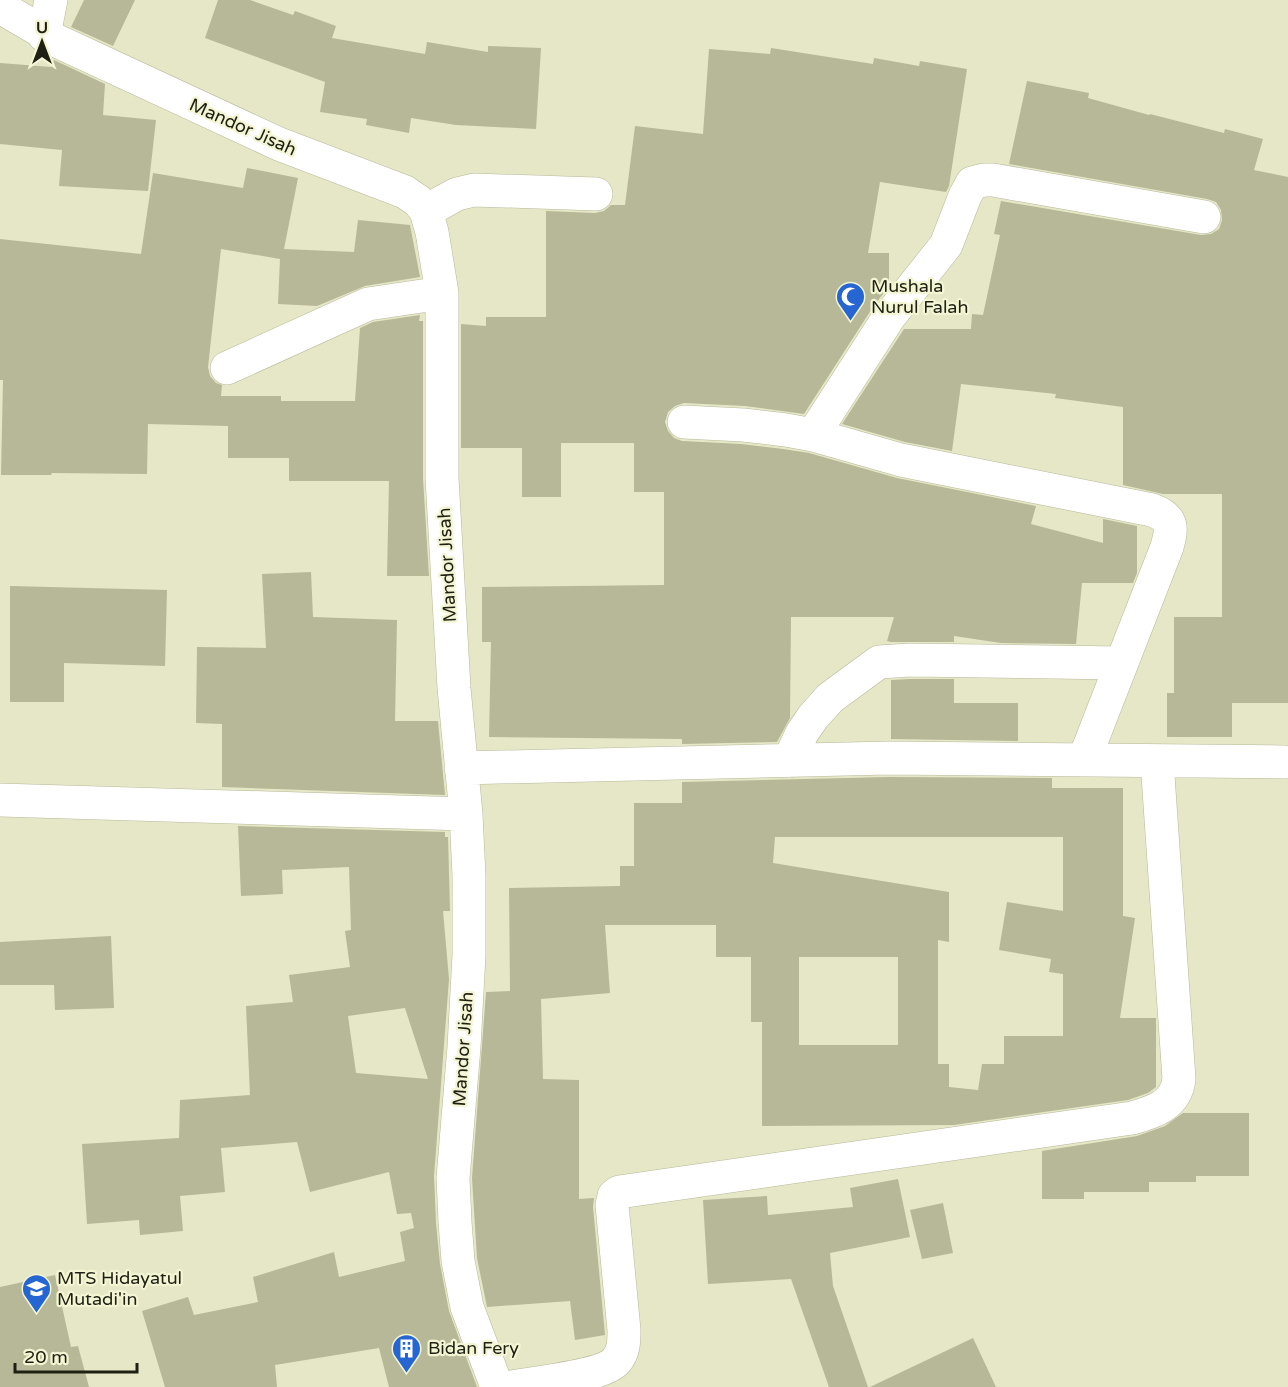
<svg xmlns="http://www.w3.org/2000/svg" width="1288" height="1387" viewBox="0 0 1288 1387" font-family="'Varela Round',sans-serif">
<rect width="100%" height="100%" fill="#e5e7c6"/>
<path fill="#b6b898" fill-rule="evenodd" d="M 84,0 L 135,0 L 113,46 L 71,27 Z
M 218,0 L 250,0 L 293,15 L 295,11 L 336,26 L 332,38 L 425,54 L 427,42 L 488,52 L 488,46 L 541,48 L 536,129 L 456,125 L 411,118 L 409,133 L 366,125 L 367,119 L 320,112 L 325,82 L 205,38 Z
M 771,48 L 873,64 L 874,58 L 919,66 L 920,61 L 967,69 L 949,186 L 946,192 L 880,182 L 868,253 L 889,253 L 889,286 L 873,307 L 804,414 L 745,406 L 684,403 L 675,406 L 668,412 L 665,422 L 668,431 L 674,438 L 682,441 L 741,444 L 783,449 L 809,453 L 897,478 L 1036,506 L 1031,524 L 1103,543 L 1103,519 L 1137,526 L 1137,573 L 1133,583 L 1082,583 L 1076,644 L 1001,643 L 954,636 L 954,642 L 891,642 L 887,641 L 894,617 L 791,617 L 790,718 L 777,742 L 682,744 L 682,739 L 489,737 L 491,642 L 482,642 L 482,587 L 664,585 L 664,492 L 634,492 L 634,443 L 561,443 L 561,497 L 522,497 L 522,448 L 461,448 L 461,324 L 486,326 L 486,317 L 546,317 L 546,211 L 595,213 L 604,211 L 611,205 L 625,205 L 635,126 L 703,134 L 709,49 L 770,54 Z
M 54,60 L 105,84 L 103,115 L 156,120 L 148,191 L 59,186 L 62,150 L 0,144 L 0,63 L 51,67 Z
M 1027,81 L 1089,93 L 1088,98 L 1149,115 L 1150,114 L 1224,133 L 1225,129 L 1263,139 L 1254,170 L 1288,177 L 1288,703 L 1232,703 L 1232,737 L 1167,737 L 1167,693 L 1174,693 L 1174,617 L 1222,617 L 1222,494 L 1163,494 L 1123,485 L 1123,407 L 1055,398 L 1056,394 L 961,384 L 952,451 L 905,442 L 842,424 L 904,329 L 971,329 L 972,314 L 983,315 L 1000,235 L 994,234 L 1001,201 L 1201,235 L 1211,234 L 1219,229 L 1222,220 L 1221,210 L 1216,202 L 1207,199 L 1009,164 Z
M 247,168 L 298,178 L 284,249 L 354,252 L 358,220 L 410,225 L 420,277 L 365,286 L 317,306 L 278,304 L 280,259 L 221,249 L 208,367 L 210,376 L 216,383 L 222,385 L 221,396 L 281,396 L 281,401 L 355,401 L 360,328 L 373,322 L 420,315 L 419,321 L 423,321 L 423,478 L 429,576 L 387,576 L 389,481 L 289,481 L 289,458 L 228,458 L 228,426 L 148,424 L 147,474 L 52,473 L 51,475 L 1,475 L 3,380 L 0,380 L 0,239 L 141,254 L 153,173 L 243,188 Z
M 311,572 L 313,617 L 397,620 L 395,721 L 438,721 L 445,795 L 222,787 L 222,724 L 196,723 L 197,647 L 266,648 L 262,574 Z
M 10,586 L 167,590 L 165,666 L 64,663 L 64,702 L 10,702 Z
M 910,679 L 954,679 L 954,703 L 1018,703 L 1018,741 L 891,739 L 891,680 Z
M 889,777 L 1052,778 L 1052,788 L 1123,788 L 1123,916 L 1135,918 L 1120,1018 L 1156,1018 L 1156,1087 L 1148,1093 L 1128,1100 L 954,1125 L 762,1126 L 762,1022 L 751,1022 L 751,957 L 716,957 L 716,925 L 605,925 L 610,993 L 541,999 L 543,1079 L 579,1080 L 579,1199 L 594,1198 L 593,1207 L 605,1335 L 575,1340 L 570,1301 L 487,1307 L 477,1258 L 472,1178 L 486,992 L 510,991 L 509,888 L 620,886 L 620,866 L 634,866 L 634,803 L 682,803 L 682,782 ZM 775,837 L 1063,837 L 1063,911 L 1007,902 L 999,950 L 1051,959 L 1049,972 L 1063,974 L 1063,1036 L 1004,1036 L 1004,1064 L 982,1064 L 978,1090 L 949,1087 L 949,1064 L 938,1064 L 938,940 L 949,942 L 949,892 L 773,863 ZM 799,957 L 898,957 L 898,1045 L 799,1045 Z
M 238,826 L 445,832 L 445,837 L 448,837 L 450,911 L 443,911 L 449,979 L 434,1176 L 436,1223 L 440,1264 L 449,1311 L 477,1387 L 389,1387 L 379,1348 L 275,1365 L 277,1387 L 165,1387 L 142,1311 L 188,1297 L 194,1315 L 258,1302 L 253,1277 L 334,1252 L 339,1277 L 405,1261 L 400,1232 L 414,1228 L 411,1213 L 397,1214 L 389,1172 L 310,1192 L 297,1142 L 221,1148 L 225,1192 L 180,1196 L 183,1231 L 140,1235 L 139,1220 L 87,1224 L 82,1144 L 179,1138 L 180,1100 L 250,1095 L 246,1006 L 293,1002 L 289,975 L 350,967 L 345,931 L 351,930 L 349,867 L 282,870 L 283,894 L 241,896 ZM 405,1008 L 428,1079 L 356,1073 L 348,1016 Z
M 111,936 L 114,1008 L 55,1010 L 54,985 L 0,985 L 0,942 Z
M 1183,1113 L 1249,1113 L 1249,1176 L 1196,1176 L 1196,1182 L 1149,1182 L 1149,1192 L 1084,1192 L 1084,1199 L 1042,1199 L 1042,1151 L 1137,1136 L 1165,1126 Z
M 898,1179 L 910,1237 L 830,1253 L 833,1286 L 868,1387 L 829,1387 L 791,1279 L 708,1284 L 703,1200 L 767,1196 L 768,1215 L 853,1207 L 850,1188 Z
M 943,1203 L 953,1253 L 922,1259 L 910,1210 Z
M 55,1275 L 71,1347 L 78,1346 L 89,1387 L 0,1387 L 0,1287 Z
M 973,1338 L 996,1387 L 870,1387 Z"/>
<g fill="none" stroke-linecap="round" stroke-linejoin="round">
<defs>
<path id="minor" d="M 0,7 L 43,32 L 44,35 L 279,144 L 405,192 L 418,201 L 426,211 L 432,232 L 442,293 L 442,478 L 454,688 L 466,814 L 469,876 L 469,955 L 464,1047 L 453,1178 L 455,1222 L 458,1261 L 467,1307 L 497,1387
M 44,35 L 51,0
M 426,211 L 457,194 L 474,190 L 596,194
M 227,368 L 368,304 L 442,293
M 684,422 L 743,425 L 786,430 L 813,435 L 901,460 L 1152,510 C 1174,518 1172,528 1167,547 L 1084,760
M 813,435 L 889,317 L 946,245 L 965,196 L 972,183 L 984,180 L 993,180 L 1204,217
M 789,761 L 802,733 L 813,717 L 830,698 L 879,662 L 910,660 L 1121,663
M 461,768 L 889,758 L 1285,762
M 0,800 L 466,814
M 512,1387 C 533,1383 603,1376 616,1361 C 624,1352 624,1341 624,1330 L 612,1205 L 614,1196 L 619,1192 L 1132,1118 C 1154,1112 1176,1105 1179,1079 L 1157,761"/>
</defs>
<use href="#minor" stroke="#b7b999" stroke-width="34"/>
<use href="#minor" stroke="#fff" stroke-width="33"/>
</g>
<defs>
<symbol id="mosque-pin" viewBox="-11 -11 22 30"><path d="M0 17L-7.5 6A9.5 9.5 0 1 1 7.5 6Z" fill="#2566d2" stroke="#f3f5d3"/><path d="M3.5-4.9A6 6 0 1 0 3.5 4.9A5 5 0 1 1 3.5-4.9Z" fill="#fff"/></symbol>
<symbol id="school-pin" viewBox="-11 -11 22 30"><path d="M0 17L-7.5 6A9.5 9.5 0 1 1 7.5 6Z" fill="#2566d2" stroke="#f3f5d3"/><path d="M0-5L7-2L0 1L-7-2ZM-4 1L0 2.5L4 1V4Q0 6-4 4Z" fill="#fff"/></symbol>
<symbol id="building-pin" viewBox="-11 -11 22 30"><path d="M0 17L-7.5 6A9.5 9.5 0 1 1 7.5 6Z" fill="#2566d2" stroke="#f3f5d3"/><path d="M-4-6H4V6H1V3H-1V6H-4ZM-2.5-4.3h1.7v1.8h-1.7ZM.8-4.3h1.7v1.8H.8ZM-2.5-1h1.7V.8h-1.7ZM.8-1h1.7V.8H.8Z" fill="#fff"/></symbol>
</defs>
<g fill-rule="evenodd">
<use href="#mosque-pin" x="834" y="280" width="33" height="45"/>
<use href="#school-pin" x="20" y="1272" width="33" height="45"/>
<use href="#building-pin" x="390" y="1332" width="33" height="45"/>
</g>
<g text-anchor="middle" stroke-width="4.5" stroke-linejoin="round" paint-order="stroke">
<g font-size="18" fill="#1f2014" stroke="#f3f5d3">
<text transform="translate(243 127) rotate(24)" y="6">Mandor Jisah</text>
<text transform="translate(447 565) rotate(-93)" y="6">Mandor Jisah</text>
<text transform="translate(463 1049) rotate(-86)" y="6">Mandor Jisah</text>
</g>
<g font-size="18" fill="#1f2014" stroke="#f3f5d3" text-anchor="start">
<text x="871" y="292">Mushala<tspan x="871" dy="21">Nurul Falah</tspan></text>
<text x="57" y="1284">MTS Hidayatul<tspan x="57" dy="21">Mutadi'in</tspan></text>
<text x="428" y="1354">Bidan Fery</text>
</g>
</g>
<g transform="translate(42 42)" stroke="#f3f5d3" stroke-width="4.5" paint-order="stroke">
<path d="M0-4.5L10 22L0 15L-10 22Z" fill="#1f2014"/>
<text y="-9" font-size="16" font-weight="bold" text-anchor="middle" fill="#1f2014">U</text>
</g>
<path d="M15 1363v9h122v-9" fill="none" stroke="#1f2014" stroke-width="3"/>
<text x="24" y="1363" font-size="18" fill="#1f2014" stroke="#f3f5d3" stroke-width="4.5" paint-order="stroke">20 m</text>
</svg>
